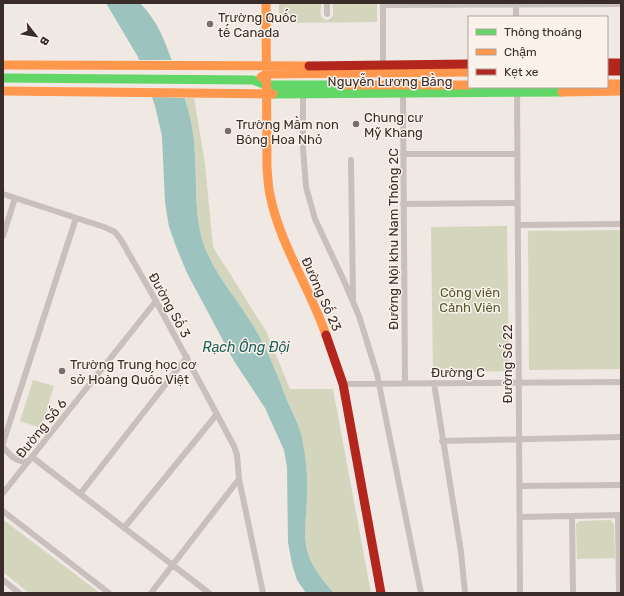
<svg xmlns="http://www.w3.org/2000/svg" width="624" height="596" viewBox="0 0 624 596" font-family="Rubik,sans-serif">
<rect width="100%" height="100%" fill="#efe8e3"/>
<path fill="#d3d5bc" d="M 321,3 C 321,10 318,18 327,20 C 336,17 333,10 332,3 L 377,3 L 377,22 L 279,23 L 279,4 Z
M 185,98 L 194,98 L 205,164 L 213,247 L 266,331 L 290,389 L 333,389 L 371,593 L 334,593 C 323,581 311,566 307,549 C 303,532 307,513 307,495 C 307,480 307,464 304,450 C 300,429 291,410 283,390 C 274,369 266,347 254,327 C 238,300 216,276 205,247 C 193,217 198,183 195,151 C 194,133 189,115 185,98 Z
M 507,226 L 509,371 L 433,373 L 431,227 Z
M 621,230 L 621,369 L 529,370 L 528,231 Z
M 33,380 L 54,386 L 41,428 L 20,421 Z
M 610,520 L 614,524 L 615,558 L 577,559 L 576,524 L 580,521 Z
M 3,521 L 5,521 L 100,593 L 29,593 L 3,572 Z"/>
<path fill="#9dc3bf" d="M 106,3 L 140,3 C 160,24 166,44 175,70 C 185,97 194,124 195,154 C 197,184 194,216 204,245 C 215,275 238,300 254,327 C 268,350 277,375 287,400 C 292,412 299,425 302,438 C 306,457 308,477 307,496 C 307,513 303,532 307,550 C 311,566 323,581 334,593 L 306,593 L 297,580 L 292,564 L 288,542 L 287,467 L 284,450 L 265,408 L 234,361 L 187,273 L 177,249 L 169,227 L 165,202 L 162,136 L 155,106 L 138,57 Z"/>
<path fill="#efe8e3" d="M 137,60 L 174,60 L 187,98 L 150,97 Z"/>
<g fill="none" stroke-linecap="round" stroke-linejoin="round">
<path stroke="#c9c0bb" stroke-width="6" d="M 327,3 L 327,14
M 383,3 L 383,67
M 516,3 L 516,17
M 383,5 L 621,4
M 517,87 L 520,593
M 303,94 L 303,148 L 306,187 L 315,219 L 345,283 L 359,316 L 377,374 L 421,593
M 403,94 L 405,383
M 403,154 L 517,154
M 351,160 L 353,299
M 3,194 L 104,227 L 115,232 L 121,240 L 156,301 L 234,446 L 237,455 L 239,479 L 263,593
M 403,204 L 517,203
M 518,225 L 621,224
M 3,236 L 15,198
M 434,383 L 461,552 L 465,593
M 343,384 L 621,382
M 442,441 L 621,437
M 3,443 L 76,218
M 3,447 C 11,456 16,463 29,461
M 32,457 L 209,593
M 519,486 L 621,485
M 3,493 L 156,301
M 80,494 L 187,357
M 3,511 L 109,593
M 618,515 L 619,593
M 572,516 L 573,593
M 520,517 L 621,515
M 124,528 L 217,414
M 3,580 L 19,593
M 151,593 L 239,479"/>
<path stroke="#63d668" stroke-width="9" d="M 3,78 L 253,80 L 266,85 L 346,85
M 273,94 L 562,92"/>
<path stroke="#ff974d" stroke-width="9" d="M 266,3 L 267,168 C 268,177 268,187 270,195 C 280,245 310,288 326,335
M 3,65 L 309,66
M 261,77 L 267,74 L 469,72
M 607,84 L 621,84
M 346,85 L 469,85
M 3,91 L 273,94
M 562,92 L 621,91"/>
<path stroke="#b3261e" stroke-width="9" d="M 607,63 L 621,63
M 309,66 L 469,64
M 607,71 L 621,71
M 326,335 L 343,384 L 381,593"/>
</g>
<g fill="#796e6a" stroke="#fbf2eb" stroke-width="1.5">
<circle cx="210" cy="24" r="4"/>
<circle cx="356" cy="124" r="4"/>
<circle cx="228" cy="131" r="4"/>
<circle cx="62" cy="371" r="4"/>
</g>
<g text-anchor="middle" stroke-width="3" stroke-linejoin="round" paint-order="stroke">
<g font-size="13" fill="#3a2c29" stroke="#fbf2eb" text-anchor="start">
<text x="218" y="22">Trường Quốc<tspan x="218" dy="15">tế Canada</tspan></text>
<text x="364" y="122">Chung cư<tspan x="364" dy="15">Mỹ Khang</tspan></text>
<text x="236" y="129">Trường Mầm non<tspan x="236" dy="15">Bông Hoa Nhỏ</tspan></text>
<text x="70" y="369">Trường Trung học cơ<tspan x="70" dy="15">sở Hoàng Quốc Việt</tspan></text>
</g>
<g font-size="13" fill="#3a2c29" stroke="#fbf2eb">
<text x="390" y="86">Nguyễn Lương Bằng</text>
<text transform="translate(393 239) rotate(-90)" y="5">Đường Nội khu Nam Thông 2C</text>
<text transform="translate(322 294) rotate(66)" y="5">Đường Số 23</text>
<text transform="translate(170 305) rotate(61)" y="5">Đường Số 3</text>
<text transform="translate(507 364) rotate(-90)" y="5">Đường Số 22</text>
<text x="458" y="377">Đường C</text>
<text transform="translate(41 428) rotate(-51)" y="5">Đường Số 6</text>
</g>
<g font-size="13" fill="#4f5a2b" stroke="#fbf2eb">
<text x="470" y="297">Công viên<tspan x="470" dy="15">Cảnh Viên</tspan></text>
</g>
<g font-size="14" font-style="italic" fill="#1b5f5b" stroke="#fbf2eb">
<text x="246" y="352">Rạch Ông Đội</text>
</g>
</g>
<rect width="624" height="596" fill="none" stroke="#3a2c29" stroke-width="8"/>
<rect x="468" y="16" width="140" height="72" fill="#fbf2eb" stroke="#aea39d"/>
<rect x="476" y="29" width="20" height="6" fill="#63d668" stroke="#aea39d"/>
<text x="504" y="36" font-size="12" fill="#3a2c29">Thông thoáng</text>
<rect x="476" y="49" width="20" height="6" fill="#ff974d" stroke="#aea39d"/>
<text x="504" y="56" font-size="12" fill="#3a2c29">Chậm</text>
<rect x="476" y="69" width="20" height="6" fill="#b3261e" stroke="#aea39d"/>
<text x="504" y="76" font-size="12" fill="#3a2c29">Kẹt xe</text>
<g transform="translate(36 36) rotate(121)" stroke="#fbf2eb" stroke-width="3" paint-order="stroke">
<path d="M0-3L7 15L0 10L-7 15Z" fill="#3a2c29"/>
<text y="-6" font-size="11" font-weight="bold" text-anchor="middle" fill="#3a2c29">B</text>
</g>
</svg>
